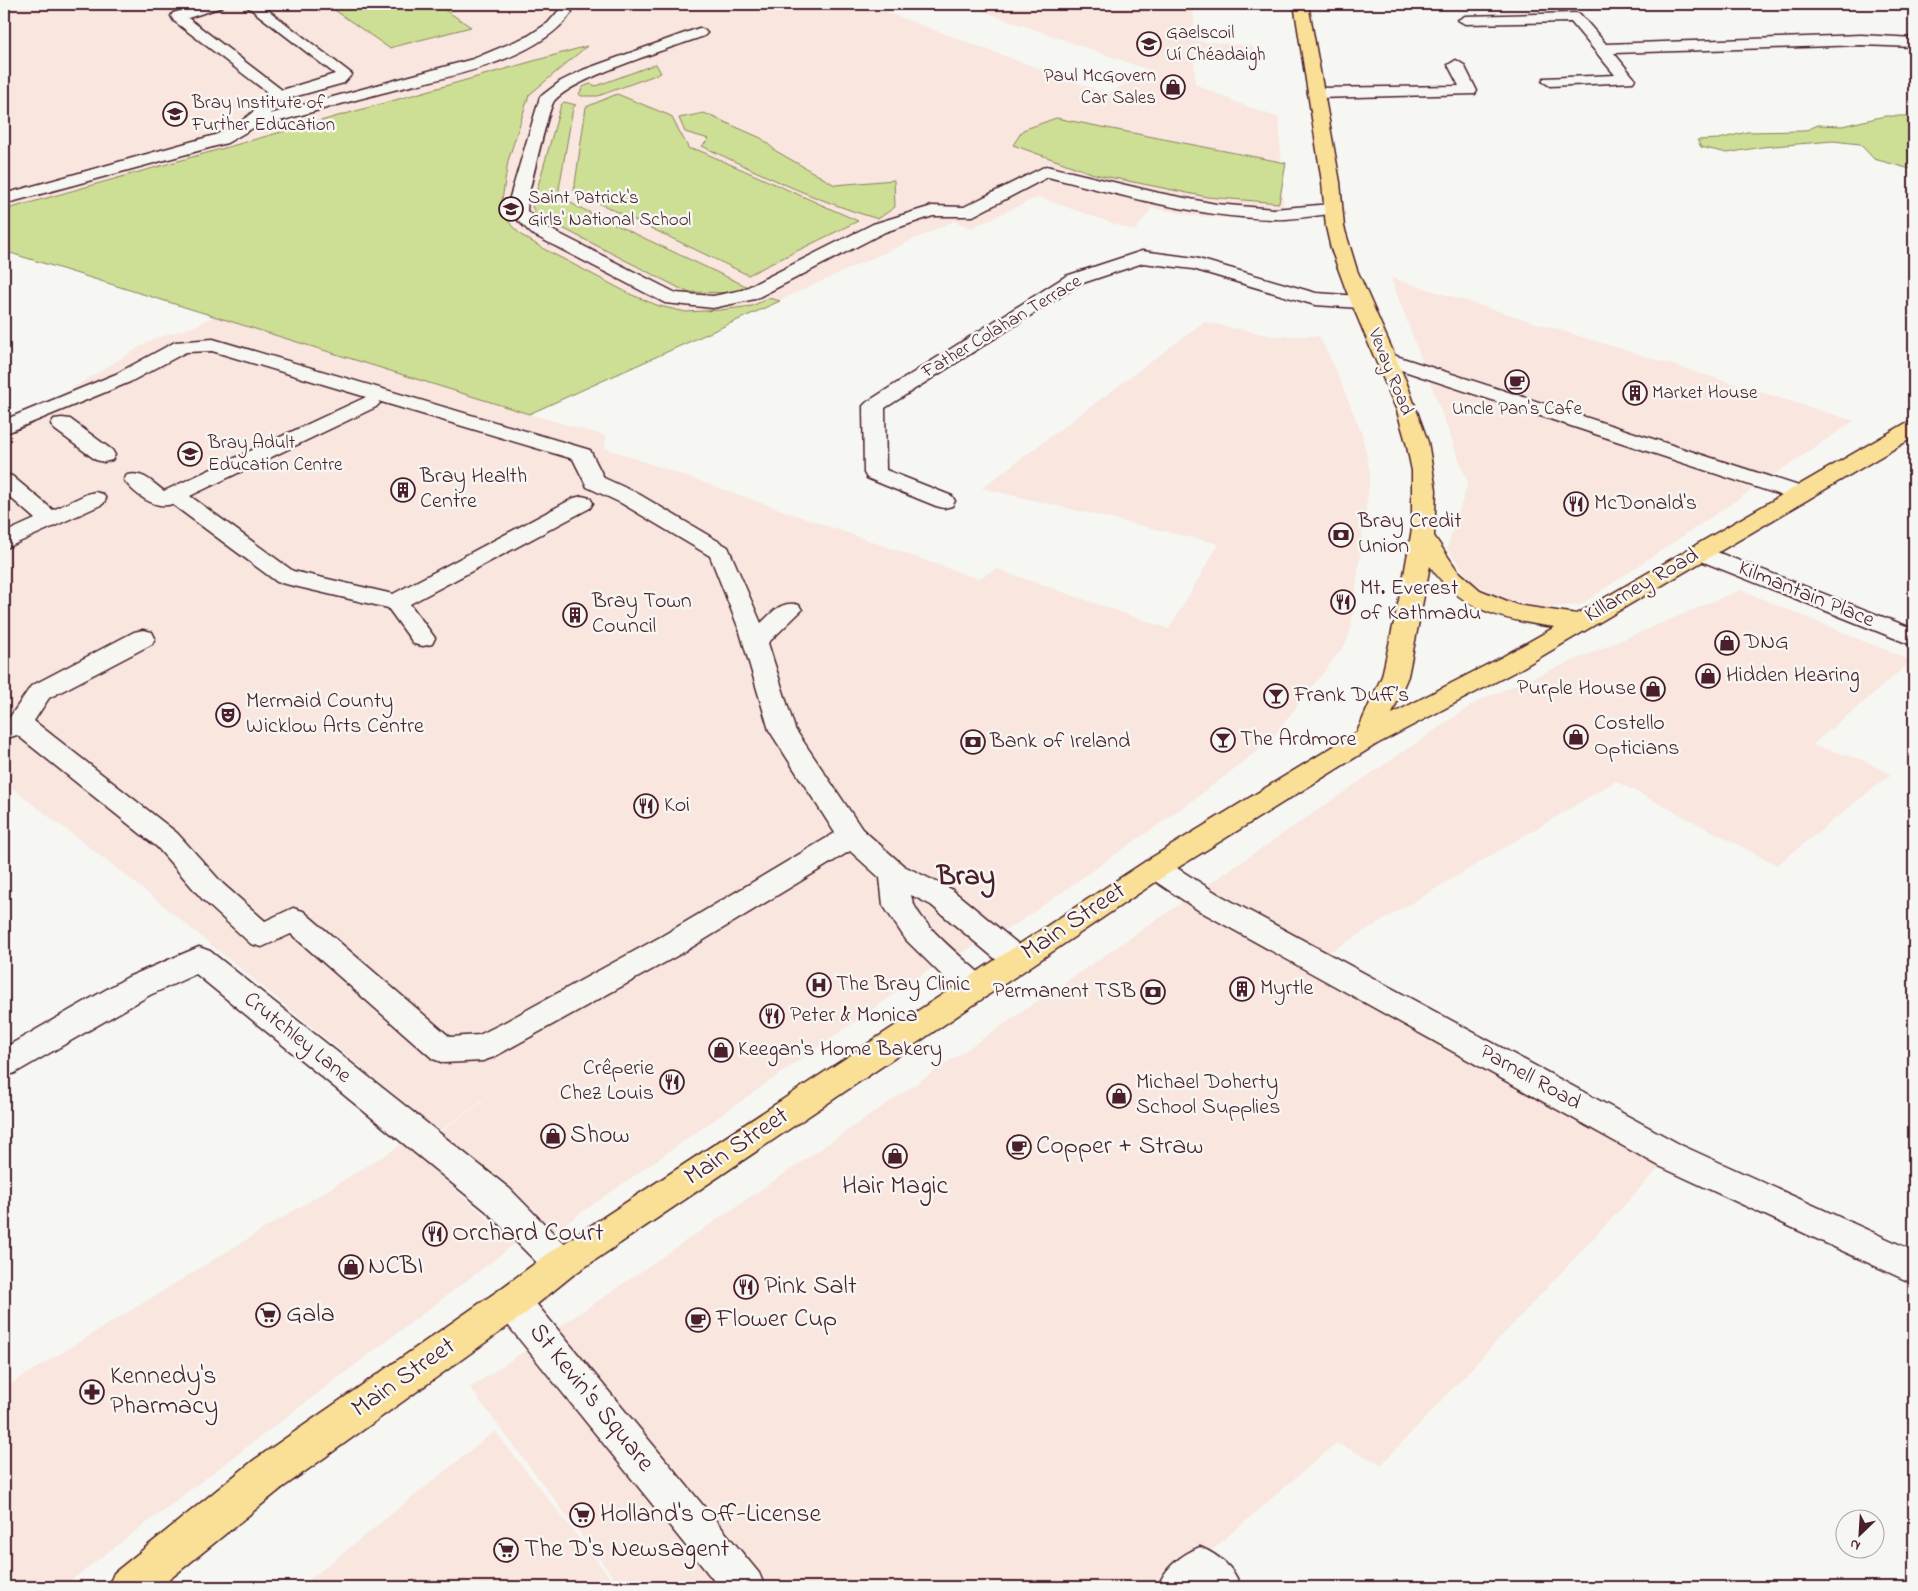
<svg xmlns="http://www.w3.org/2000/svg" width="1918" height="1591" viewBox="0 0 1918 1591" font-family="'Indie Flower',sans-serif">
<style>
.built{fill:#f8e6df}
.green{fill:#cddf94;stroke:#8c7f60}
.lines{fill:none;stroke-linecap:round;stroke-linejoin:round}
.minor-casing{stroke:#4a1f2b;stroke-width:3}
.major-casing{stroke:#4a1f2b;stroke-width:3}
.minor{fill:#f6f6f2;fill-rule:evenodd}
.major{fill:#fadf96;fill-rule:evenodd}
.labels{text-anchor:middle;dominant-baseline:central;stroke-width:5;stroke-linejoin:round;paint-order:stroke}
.far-poi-label{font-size:19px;fill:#4a1f2b;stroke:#f6f6f2;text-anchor:start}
.far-street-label{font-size:19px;fill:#4a1f2b;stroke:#f6f6f2}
.poi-label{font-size:22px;fill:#4a1f2b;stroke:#f6f6f2;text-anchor:start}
.street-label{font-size:22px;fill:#4a1f2b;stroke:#f6f6f2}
.near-street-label{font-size:26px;fill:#4a1f2b;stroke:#f6f6f2}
.near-poi-label{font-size:26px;fill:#4a1f2b;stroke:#f6f6f2;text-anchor:start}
.district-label{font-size:28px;font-weight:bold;fill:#4a1f2b;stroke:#f6f6f2}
</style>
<rect width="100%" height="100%" fill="#f6f6f2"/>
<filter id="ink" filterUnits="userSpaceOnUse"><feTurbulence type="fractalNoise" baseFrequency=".02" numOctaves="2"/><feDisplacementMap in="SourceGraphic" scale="10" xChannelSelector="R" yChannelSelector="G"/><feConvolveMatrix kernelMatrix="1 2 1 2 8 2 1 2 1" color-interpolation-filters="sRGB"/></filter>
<g filter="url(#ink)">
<!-- built -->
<g class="built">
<polygon points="4,4 864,4 1107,94 1149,70 963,4 1193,4 1195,41 1253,46 1253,55 1194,54 1195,84 1235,102 1279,118 1284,221 1196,216 1152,208 1135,231 1038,197 971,228 954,221 529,414 606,436 605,448 978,579 996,569 1169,629 1219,544 982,488 1204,322 1272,336 1319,336 1334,366 1362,434 1370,474 1351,628 1346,643 1270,741 1200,795 1015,925 930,969 555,1231 439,1133 517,1077 439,1131 132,880 4,782 4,421 56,398 153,339 193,327 215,316 4,251"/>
<polygon points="1391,278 1854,421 1580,605 1543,608 1497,596 1471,581 1447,548 1468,483"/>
<polygon points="1740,590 1912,661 1812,745 1862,760 1891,774 1777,865 1616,781 1326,954 1671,1155 1382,1464 1336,1443 1191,1568 1211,1587 621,1587 470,1388 1478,701"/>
<polygon points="403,1144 516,1243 62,1587 4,1587 4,1388"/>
<polygon points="495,1431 617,1587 300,1587 337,1558"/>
</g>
<!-- green -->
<g class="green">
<polygon points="326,4 436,4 471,27 389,48"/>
<polygon points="587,46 529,95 508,161 501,207 511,225 521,235 544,249 632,295 659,306 686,312 720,310 752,306 769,298 780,301 529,414 4,251 4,210"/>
<polygon points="656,64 661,73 598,96 581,96 579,94 583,87 590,84 596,86"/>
<polygon points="617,94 671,116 689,149 698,150 858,221 748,275 574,191 586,107"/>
<polygon points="564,102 576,105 573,108 559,189 560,195 576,206 748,287 737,293 687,292 537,215 532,207 561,105"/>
<path d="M704 113 761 138 776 151 835 185 894 180 895 207 878 219C816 201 759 173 702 146L709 139 685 132 679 118Z"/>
<polygon points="1885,116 1914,116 1914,170 1874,159 1860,144 1833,141 1762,147 1727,153 1701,147 1697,140 1719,139 1747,132 1804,131 1818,125 1842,126"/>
<polygon points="1056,118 1286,163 1279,203 1207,197 1094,174 1013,145 1023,130"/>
</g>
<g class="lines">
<!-- minor casing -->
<g class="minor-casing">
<g id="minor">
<path d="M203 4H224L222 7 188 18 282 90 335 74 244 4H260L352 74 344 83 279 101 270 114 473 59 528 36 548 23 560 9 565 8 572 12C537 63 440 78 382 93 339 104 296 117 253 128L227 143 4 204V194L215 135C235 126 258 114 267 92L174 21 171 16 173 13Z"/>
<polygon points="1575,13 1580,14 1606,44 1861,35 1914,38 1914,47 1861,45 1614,53 1635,79 1633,82 1550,86 1542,81 1544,78 1615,75 1571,22 1465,24 1458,20 1465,16"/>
<path d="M699 28 704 30 707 33 704 36C671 48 575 77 554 101 548 109 532 182 528 197L527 211 544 226 676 293 713 296 742 290 873 224 932 206 964 207 1046 166 1159 193 1216 204 1274 209 1330 204 1336 205 1339 209 1336 213 1330 214C1311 216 1292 220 1273 219 1196 217 1122 195 1048 177L973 216H933L885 232 755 299 713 308 665 303 532 234 509 212 510 197 540 97 561 81 583 70Z"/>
<polygon points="1456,60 1464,65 1477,91 1475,94 1316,98 1308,93 1316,88 1459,86 1448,65"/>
<polygon points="1142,251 1195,258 1316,293 1360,296 1367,298 1370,302 1367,306 1360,308 1315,305 1193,269 1143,263 1080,284 885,408 886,470 952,496 955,501 952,506 944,508 936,506 867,478 864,473 863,406 867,402 1066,276"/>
<path d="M213 339 590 450 604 478 637 493 728 547 761 623C773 612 781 600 799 605L802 610 768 643 795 729 862 829 904 866 951 889 1028 952 1032 960 1028 968 1017 972 1006 968 931 905 911 895C915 922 966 960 986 979L990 988 986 997 975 1000 964 997 906 940 883 905 880 878 850 851 684 952 494 1057 483 1061 444 1063 433 1059 291 934 262 947 251 944 203 900 157 847 17 735 4 739V719L10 717 31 686 134 632 143 630 152 632 155 638 152 644 49 698 34 721 177 833 223 884 265 921 293 908 303 911 450 1037 479 1035 503 1023 662 936 835 833 769 730 740 632 710 556 621 503 587 487 573 459 378 401 380 403 376 407 190 496 293 571 393 594 574 498 582 496 590 498 593 503 590 508 410 604 435 638 432 644 423 646 414 644 388 608 277 582 172 504C155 510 134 494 124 480L127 475C143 471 152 482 164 491L366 397 212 351 186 352 130 382 4 434V420L116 374 175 342Z"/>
<polygon points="1387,353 1808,489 1811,494 1808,499 1800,501 1792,499 1380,363 1377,359 1380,355"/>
<polygon points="62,418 70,419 112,450 115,455 112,460 104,462 96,460 54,429 51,424 54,419"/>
<polygon points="4,474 12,476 53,510 87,494 95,492 103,494 106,499 103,504 4,549 4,533 35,519 4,492"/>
<polygon points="1699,545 1914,629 1914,646 1691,557 1687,552 1691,547"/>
<polygon points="1156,857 1166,861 1218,894 1683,1146 1914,1251 1914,1284 1659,1166 1198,910 1146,875 1142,868 1146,861"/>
<polygon points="199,947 210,951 510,1189 573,1253 579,1264 573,1275 561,1280 549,1275 486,1211 196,974 150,995 15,1073 4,1077 4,1048 128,977"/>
<polygon points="512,1286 525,1290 759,1573 765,1587 719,1587 499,1314 494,1302 499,1290"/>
<path d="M1200 1547C1219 1555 1234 1568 1241 1587H1158C1165 1567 1181 1555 1200 1547Z"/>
</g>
</g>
<!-- major casing -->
<g class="major-casing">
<path id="major" d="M1294 4H1308L1340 182 1344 227 1357 270 1406 381 1428 442 1436 490 1434 536 1457 570 1480 590 1517 605 1577 614 1906 423 1914 422V437L1520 669 1377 744 1166 875 573 1275 525 1314 282 1488 160 1587H108L114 1573 254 1460 499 1290 549 1253 1146 861 1357 732 1382 676 1402 586 1412 529V471L1406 442 1397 411 1346 290 1331 249 1326 227 1322 182ZM1430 566C1460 610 1503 620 1555 627L1502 657 1392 714 1408 676Z"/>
</g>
<!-- minor -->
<use href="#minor" class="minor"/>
<!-- major -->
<use href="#major" class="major"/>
</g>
</g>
<!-- icons -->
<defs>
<g id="school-ring" transform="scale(1.25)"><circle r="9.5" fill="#f6f6f2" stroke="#4a1f2b" stroke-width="1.5"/><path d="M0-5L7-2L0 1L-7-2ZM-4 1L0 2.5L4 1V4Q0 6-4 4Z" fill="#4a1f2b"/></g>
<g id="shop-ring" transform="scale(1.25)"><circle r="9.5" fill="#f6f6f2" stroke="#4a1f2b" stroke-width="1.5"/><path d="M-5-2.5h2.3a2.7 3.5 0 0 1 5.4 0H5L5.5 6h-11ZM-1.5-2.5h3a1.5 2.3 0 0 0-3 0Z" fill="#4a1f2b"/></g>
<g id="university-ring" transform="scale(1.25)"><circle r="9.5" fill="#f6f6f2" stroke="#4a1f2b" stroke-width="1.5"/><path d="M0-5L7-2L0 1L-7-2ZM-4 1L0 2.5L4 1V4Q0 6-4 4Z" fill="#4a1f2b"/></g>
<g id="cafe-ring" transform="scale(1.25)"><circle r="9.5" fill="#f6f6f2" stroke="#4a1f2b" stroke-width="1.5"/><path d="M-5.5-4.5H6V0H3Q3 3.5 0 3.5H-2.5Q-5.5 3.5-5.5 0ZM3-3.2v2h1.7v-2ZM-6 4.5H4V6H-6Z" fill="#4a1f2b"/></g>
<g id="building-ring" transform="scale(1.25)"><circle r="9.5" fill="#f6f6f2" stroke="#4a1f2b" stroke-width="1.5"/><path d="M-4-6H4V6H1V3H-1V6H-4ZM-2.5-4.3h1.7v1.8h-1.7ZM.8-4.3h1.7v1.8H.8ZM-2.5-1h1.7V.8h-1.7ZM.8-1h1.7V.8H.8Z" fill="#4a1f2b"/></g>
<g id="restaurant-ring" transform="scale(1.25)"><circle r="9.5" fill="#f6f6f2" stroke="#4a1f2b" stroke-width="1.5"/><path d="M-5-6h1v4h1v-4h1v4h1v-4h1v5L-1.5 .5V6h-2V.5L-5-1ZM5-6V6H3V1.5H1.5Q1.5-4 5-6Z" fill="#4a1f2b"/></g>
<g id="bank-ring" transform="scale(1.25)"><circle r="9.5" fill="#f6f6f2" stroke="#4a1f2b" stroke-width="1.5"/><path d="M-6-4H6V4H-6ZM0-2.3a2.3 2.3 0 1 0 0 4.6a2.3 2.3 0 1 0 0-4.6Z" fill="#4a1f2b"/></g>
<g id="bar-ring" transform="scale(1.25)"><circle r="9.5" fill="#f6f6f2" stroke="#4a1f2b" stroke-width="1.5"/><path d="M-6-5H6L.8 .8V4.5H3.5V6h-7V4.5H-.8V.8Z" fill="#4a1f2b"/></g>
<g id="theatre-ring" transform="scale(1.25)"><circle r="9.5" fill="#f6f6f2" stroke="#4a1f2b" stroke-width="1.5"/><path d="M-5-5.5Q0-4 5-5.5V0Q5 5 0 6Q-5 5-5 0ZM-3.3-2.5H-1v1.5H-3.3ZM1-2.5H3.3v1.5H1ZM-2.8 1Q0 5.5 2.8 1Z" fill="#4a1f2b"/></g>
<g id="hospital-ring" transform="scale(1.25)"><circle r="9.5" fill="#f6f6f2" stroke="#4a1f2b" stroke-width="1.5"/><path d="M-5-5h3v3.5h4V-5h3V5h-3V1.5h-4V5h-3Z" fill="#4a1f2b"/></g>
<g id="supermarket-ring" transform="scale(1.25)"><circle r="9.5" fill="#f6f6f2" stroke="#4a1f2b" stroke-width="1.5"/><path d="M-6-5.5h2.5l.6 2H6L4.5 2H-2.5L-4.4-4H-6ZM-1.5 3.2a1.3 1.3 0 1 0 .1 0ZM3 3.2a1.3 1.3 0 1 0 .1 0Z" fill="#4a1f2b"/></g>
<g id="pharmacy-ring" transform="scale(1.25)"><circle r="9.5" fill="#f6f6f2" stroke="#4a1f2b" stroke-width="1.5"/><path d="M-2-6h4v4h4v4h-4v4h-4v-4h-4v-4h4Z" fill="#4a1f2b"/></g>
</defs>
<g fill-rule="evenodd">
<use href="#school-ring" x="1149" y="44"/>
<use href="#shop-ring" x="1173" y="87"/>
<use href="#university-ring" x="175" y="114"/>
<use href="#school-ring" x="511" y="209"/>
<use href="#cafe-ring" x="1517" y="382"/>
<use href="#building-ring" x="1635" y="393"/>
<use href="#university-ring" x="190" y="454"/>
<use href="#building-ring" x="403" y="490"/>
<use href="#restaurant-ring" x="1576" y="504"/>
<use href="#bank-ring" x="1341" y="535"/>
<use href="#restaurant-ring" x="1343" y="602"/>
<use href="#building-ring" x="575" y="615"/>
<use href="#shop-ring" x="1727" y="643"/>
<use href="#shop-ring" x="1708" y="676"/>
<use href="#shop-ring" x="1653" y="689"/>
<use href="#bar-ring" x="1276" y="696"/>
<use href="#theatre-ring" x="228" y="715"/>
<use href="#shop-ring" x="1576" y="737"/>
<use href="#bar-ring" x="1223" y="740"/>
<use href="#bank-ring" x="973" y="742"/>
<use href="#restaurant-ring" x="646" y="806"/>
<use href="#hospital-ring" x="819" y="985"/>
<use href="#building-ring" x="1242" y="989"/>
<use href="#bank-ring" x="1153" y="992"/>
<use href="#restaurant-ring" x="772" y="1016"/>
<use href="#shop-ring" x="721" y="1050"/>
<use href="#restaurant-ring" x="672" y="1082"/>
<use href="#shop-ring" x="1119" y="1096"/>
<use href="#shop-ring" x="553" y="1136"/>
<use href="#cafe-ring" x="1019" y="1147"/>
<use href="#shop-ring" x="895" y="1156"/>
<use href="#restaurant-ring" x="435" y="1234"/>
<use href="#shop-ring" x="351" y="1267"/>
<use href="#restaurant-ring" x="746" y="1287"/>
<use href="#supermarket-ring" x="268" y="1315"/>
<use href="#cafe-ring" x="698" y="1320"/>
<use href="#pharmacy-ring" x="92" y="1392"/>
<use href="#supermarket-ring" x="582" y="1515"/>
<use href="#supermarket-ring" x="506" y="1550"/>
</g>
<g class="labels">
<!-- far-poi labels -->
<g class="far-poi-label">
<text x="1166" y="33">Gaelscoil<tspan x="1166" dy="22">Uí Chéadaigh</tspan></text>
<text x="1156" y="76" text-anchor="end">Paul McGovern<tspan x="1156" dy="22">Car Sales</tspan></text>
<text x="192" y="103">Bray Institute of<tspan x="192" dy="22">Further Education</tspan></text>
<text x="528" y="198">Saint Patrick's<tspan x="528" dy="22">Girls' National School</tspan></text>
<text x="1652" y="393">Market House</text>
<text x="1517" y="409" text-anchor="middle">Uncle Pan's Cafe</text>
<text x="208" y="443">Bray Adult<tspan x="208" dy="22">Education Centre</tspan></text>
</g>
<!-- far-street labels -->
<g class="far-street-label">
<text transform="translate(1002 327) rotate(-31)">Father Colahan Terrace</text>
<text transform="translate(1390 372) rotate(68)">Vevay Road</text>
</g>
<!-- poi labels -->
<g class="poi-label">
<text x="420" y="477">Bray Health<tspan x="420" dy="25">Centre</tspan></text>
<text x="1594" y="504">McDonald's</text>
<text x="1358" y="522">Bray Credit<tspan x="1358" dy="25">Union</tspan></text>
<text x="1360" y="589">Mt. Everest<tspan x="1360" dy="25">of Kathmadu</tspan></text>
<text x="592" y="602">Bray Town<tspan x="592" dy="25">Council</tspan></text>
<text x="1744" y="643">DNG</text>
<text x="1726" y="676">Hidden Hearing</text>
<text x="1636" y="689" text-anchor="end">Purple House</text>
<text x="1294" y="696">Frank Duff’s</text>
<text x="246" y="702">Mermaid County<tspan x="246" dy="25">Wicklow Arts Centre</tspan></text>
<text x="1594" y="724">Costello<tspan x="1594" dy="25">Opticians</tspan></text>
<text x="1240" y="740">The Ardmore</text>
<text x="990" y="742">Bank of Ireland</text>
<text x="664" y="806">Koi</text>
<text x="836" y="985">The Bray Clinic</text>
<text x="1260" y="989">Myrtle</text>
<text x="1136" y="992" text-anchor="end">Permanent TSB</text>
<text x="790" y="1016">Peter &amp; Monica</text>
<text x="738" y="1050">Keegan's Home Bakery</text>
<text x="654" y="1069" text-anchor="end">Crêperie<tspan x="654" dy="25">Chez Louis</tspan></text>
<text x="1136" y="1083">Michael Doherty<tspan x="1136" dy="25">School Supplies</tspan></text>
</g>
<!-- street labels -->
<g class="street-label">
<text transform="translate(1642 586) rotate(-30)">Killarney Road</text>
<text transform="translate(1806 595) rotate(22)">Kilmantain Place</text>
<text transform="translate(297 1038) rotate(39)">Crutchley Lane</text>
<text transform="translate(1530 1078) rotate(29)">Parnell Road</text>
</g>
<!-- near-street labels -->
<g class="near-street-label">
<text transform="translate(1074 922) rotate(-34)">Main Street</text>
<text transform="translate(737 1147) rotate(-34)">Main Street</text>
<text transform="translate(404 1378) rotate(-35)">Main Street</text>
<text transform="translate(591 1398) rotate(51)">St Kevin's Square</text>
</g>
<!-- near-poi labels -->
<g class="near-poi-label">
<text x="570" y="1136">Show</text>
<text x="1036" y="1147">Copper + Straw</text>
<text x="895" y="1187" text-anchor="middle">Hair Magic</text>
<text x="452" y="1234">Orchard Court</text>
<text x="368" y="1267">NCBI</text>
<text x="764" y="1287">Pink Salt</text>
<text x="286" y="1315">Gala</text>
<text x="716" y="1320">Flower Cup</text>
<text x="110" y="1377">Kennedy's<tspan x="110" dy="30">Pharmacy</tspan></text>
<text x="600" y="1515">Holland's Off-License</text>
<text x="524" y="1550">The D's Newsagent</text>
</g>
<!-- district labels -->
<g class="district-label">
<text x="966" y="877">Bray</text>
</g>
</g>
<!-- margin -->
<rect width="1918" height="1591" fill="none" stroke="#f6f6f2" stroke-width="20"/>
<rect x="10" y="10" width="1898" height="1571" fill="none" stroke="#4a1f2b" stroke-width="2" filter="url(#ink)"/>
<!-- north arrow -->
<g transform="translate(1860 1534) rotate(205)"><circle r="24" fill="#f6f6f2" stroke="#b1a0a2"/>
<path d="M0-4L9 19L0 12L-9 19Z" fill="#4a1f2b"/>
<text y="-8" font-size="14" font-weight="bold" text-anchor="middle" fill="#4a1f2b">N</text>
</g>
</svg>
